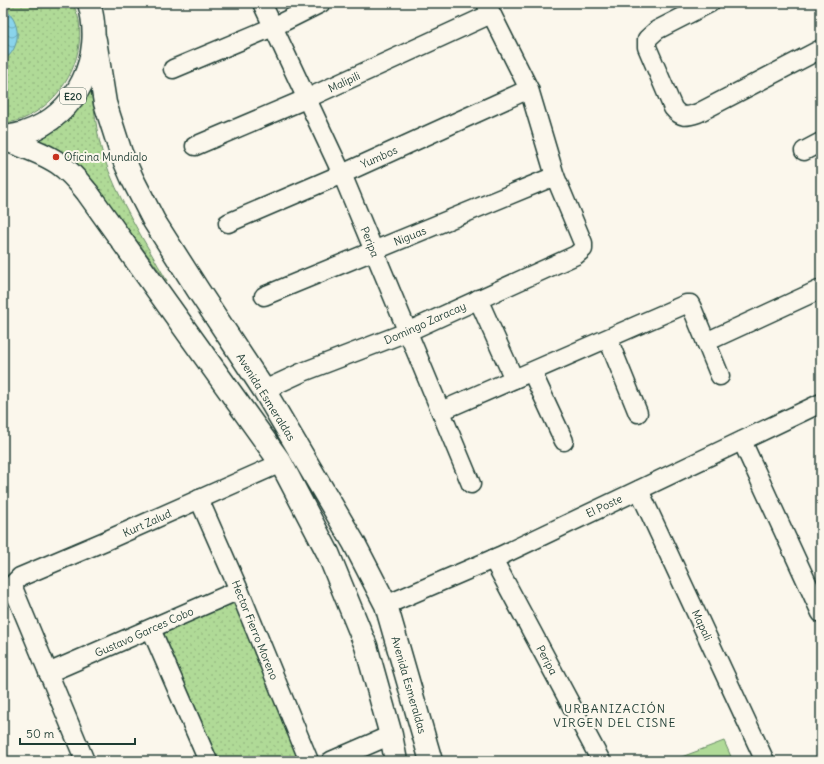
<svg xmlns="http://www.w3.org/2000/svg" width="824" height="764" viewBox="0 0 824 764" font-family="Delius,sans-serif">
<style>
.grass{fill:url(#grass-dots);stroke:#688c66}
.garden{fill:#b0da97;stroke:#688c66}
.water{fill:url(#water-waves);stroke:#5f98a2}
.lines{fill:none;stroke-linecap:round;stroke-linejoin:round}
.minor-casing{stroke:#1f3d34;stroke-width:21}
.primary-casing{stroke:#1f3d34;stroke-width:25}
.trunk-casing{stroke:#1f3d34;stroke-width:25}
.minor{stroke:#fbf7ec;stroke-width:18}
.primary{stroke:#fbf7ec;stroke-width:22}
.trunk{stroke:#fbf7ec;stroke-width:22}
.poi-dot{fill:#c8321e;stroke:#fbf7ec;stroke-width:1.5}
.labels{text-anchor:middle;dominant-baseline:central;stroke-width:4;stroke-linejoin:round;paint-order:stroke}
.shield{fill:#fbf7ec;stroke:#61756b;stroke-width:1}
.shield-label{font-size:10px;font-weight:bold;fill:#1f3d34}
.street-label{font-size:11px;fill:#1f3d34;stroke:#fbf7ec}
.poi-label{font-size:11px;fill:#1f3d34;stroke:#fbf7ec;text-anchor:start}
.neighbourhood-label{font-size:12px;letter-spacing:1px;fill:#1f3d34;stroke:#fbf7ec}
</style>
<defs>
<pattern id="grass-dots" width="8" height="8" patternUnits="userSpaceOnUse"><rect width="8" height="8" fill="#b0da97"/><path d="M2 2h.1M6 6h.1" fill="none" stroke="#97bc83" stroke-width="1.8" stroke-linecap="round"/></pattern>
<pattern id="water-waves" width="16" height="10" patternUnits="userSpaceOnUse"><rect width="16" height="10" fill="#8ad4eb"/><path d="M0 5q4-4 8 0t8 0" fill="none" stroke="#70adbf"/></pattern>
</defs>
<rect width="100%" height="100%" fill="#fbf7ec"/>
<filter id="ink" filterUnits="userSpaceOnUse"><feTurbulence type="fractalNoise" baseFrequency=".025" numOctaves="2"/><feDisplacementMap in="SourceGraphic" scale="8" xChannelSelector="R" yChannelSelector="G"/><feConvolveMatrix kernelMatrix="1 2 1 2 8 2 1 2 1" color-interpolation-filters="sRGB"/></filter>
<g filter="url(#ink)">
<!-- grass -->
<g class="grass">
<path d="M3 3H73C75 9 78 15 79 21 84 61 63 99 27 117 20 121 11 122 3 124Z"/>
<path d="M91 83C94 107 96 132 103 155 118 200 144 240 167 281L104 197 87 180 36 140 49 132Z"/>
<polygon points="239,590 309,761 209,761 154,630"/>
</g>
<!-- garden -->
<polygon class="garden" points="724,741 733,761 671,761"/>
<!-- water -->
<path class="water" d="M3 8C22 21 22 48 3 61Z"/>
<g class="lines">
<!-- minor casing -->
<g class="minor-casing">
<g id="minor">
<polyline points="262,3 342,174 471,484"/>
<path d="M710 3 657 30 647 39V47L673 108C681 118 686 117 698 113L821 49"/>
<polyline points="173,69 273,27 321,3"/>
<polyline points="195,146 308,98 491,14"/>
<polyline points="804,151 821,142"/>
<polyline points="228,223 342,174 529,89"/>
<polyline points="264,296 555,176"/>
<polyline points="478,299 514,379"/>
<polyline points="608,339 638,413"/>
<polyline points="706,342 821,289"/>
<polyline points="532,372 564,441"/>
<polyline points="264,390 303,372 407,332 576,255 583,249 583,243 555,176 529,89 486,3"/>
<polyline points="441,411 686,304 690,304 692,308 720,376"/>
<polyline points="742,441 821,613"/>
<polyline points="639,490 765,761"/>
<polyline points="199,499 239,590 309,761"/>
<polyline points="493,559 601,761"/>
<polyline points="386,605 500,556 821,403"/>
<polyline points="151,629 208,761"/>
<polyline points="48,673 239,590"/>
<polyline points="85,761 14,590 14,583 20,577 105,541 281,463"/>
<polyline points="331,761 391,735"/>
</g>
</g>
<!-- primary casing -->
<g class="primary-casing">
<g id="primary">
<polyline points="95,40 105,103 121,153 132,178 154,221 198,290 264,390 354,543 386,605 431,761"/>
<path d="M3 139C22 146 42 152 58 163 70 171 79 182 87 192L281 463 328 553 366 646 391 735 396 761"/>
</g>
</g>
<!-- trunk casing -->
<g class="trunk-casing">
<path id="trunk" d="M3 138C10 136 17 135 24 133 78 115 105 56 89 3"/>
</g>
<!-- minor -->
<use href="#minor" class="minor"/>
<!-- primary -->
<use href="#primary" class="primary"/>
<!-- trunk -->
<use href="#trunk" class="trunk"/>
</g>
</g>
<!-- markers -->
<circle class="poi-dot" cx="56" cy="157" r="4"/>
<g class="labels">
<!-- shield labels -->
<rect class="shield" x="60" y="88" width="26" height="16" rx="3"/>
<g class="shield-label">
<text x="73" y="96">E20</text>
</g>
<!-- street labels -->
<g class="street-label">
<text transform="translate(344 82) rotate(-25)">Malipili</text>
<text transform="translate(379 157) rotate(-24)">Yumbos</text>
<text transform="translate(410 236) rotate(-22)">Niguas</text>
<text transform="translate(370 242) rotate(68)">Peripa</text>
<text transform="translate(425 323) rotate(-24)">Domingo Zaracay</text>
<text transform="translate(266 397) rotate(58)">Avenida Esmeraldas</text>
<text transform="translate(604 506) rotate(-25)">El Poste</text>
<text transform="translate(147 523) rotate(-24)">Kurt Zalud</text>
<text transform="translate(702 625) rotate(65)">Mapali</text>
<text transform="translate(255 630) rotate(68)">Hector Fierro Moreno</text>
<text transform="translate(144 632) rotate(-24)">Gustavo Garces Cobo</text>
<text transform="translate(547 660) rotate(62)">Peripa</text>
<text transform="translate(409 685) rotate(74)">Avenida Esmeraldas</text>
</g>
<!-- poi labels -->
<g class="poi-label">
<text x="64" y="157">Oficina Mundialo</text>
</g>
<!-- neighbourhood labels -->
<g class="neighbourhood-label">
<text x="615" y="708">URBANIZACIÓN<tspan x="615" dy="14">VIRGEN DEL CISNE</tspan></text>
</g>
</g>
<!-- margin -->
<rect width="824" height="764" fill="none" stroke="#fbf7ec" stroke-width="16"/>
<rect x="8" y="8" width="808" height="748" fill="none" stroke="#1f3d34" stroke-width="1.5" filter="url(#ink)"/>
<!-- scale -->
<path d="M20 738v6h115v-6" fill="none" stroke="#1f3d34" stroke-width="2"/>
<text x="26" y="738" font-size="12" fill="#1f3d34" stroke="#fbf7ec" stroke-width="3" paint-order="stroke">50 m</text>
</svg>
